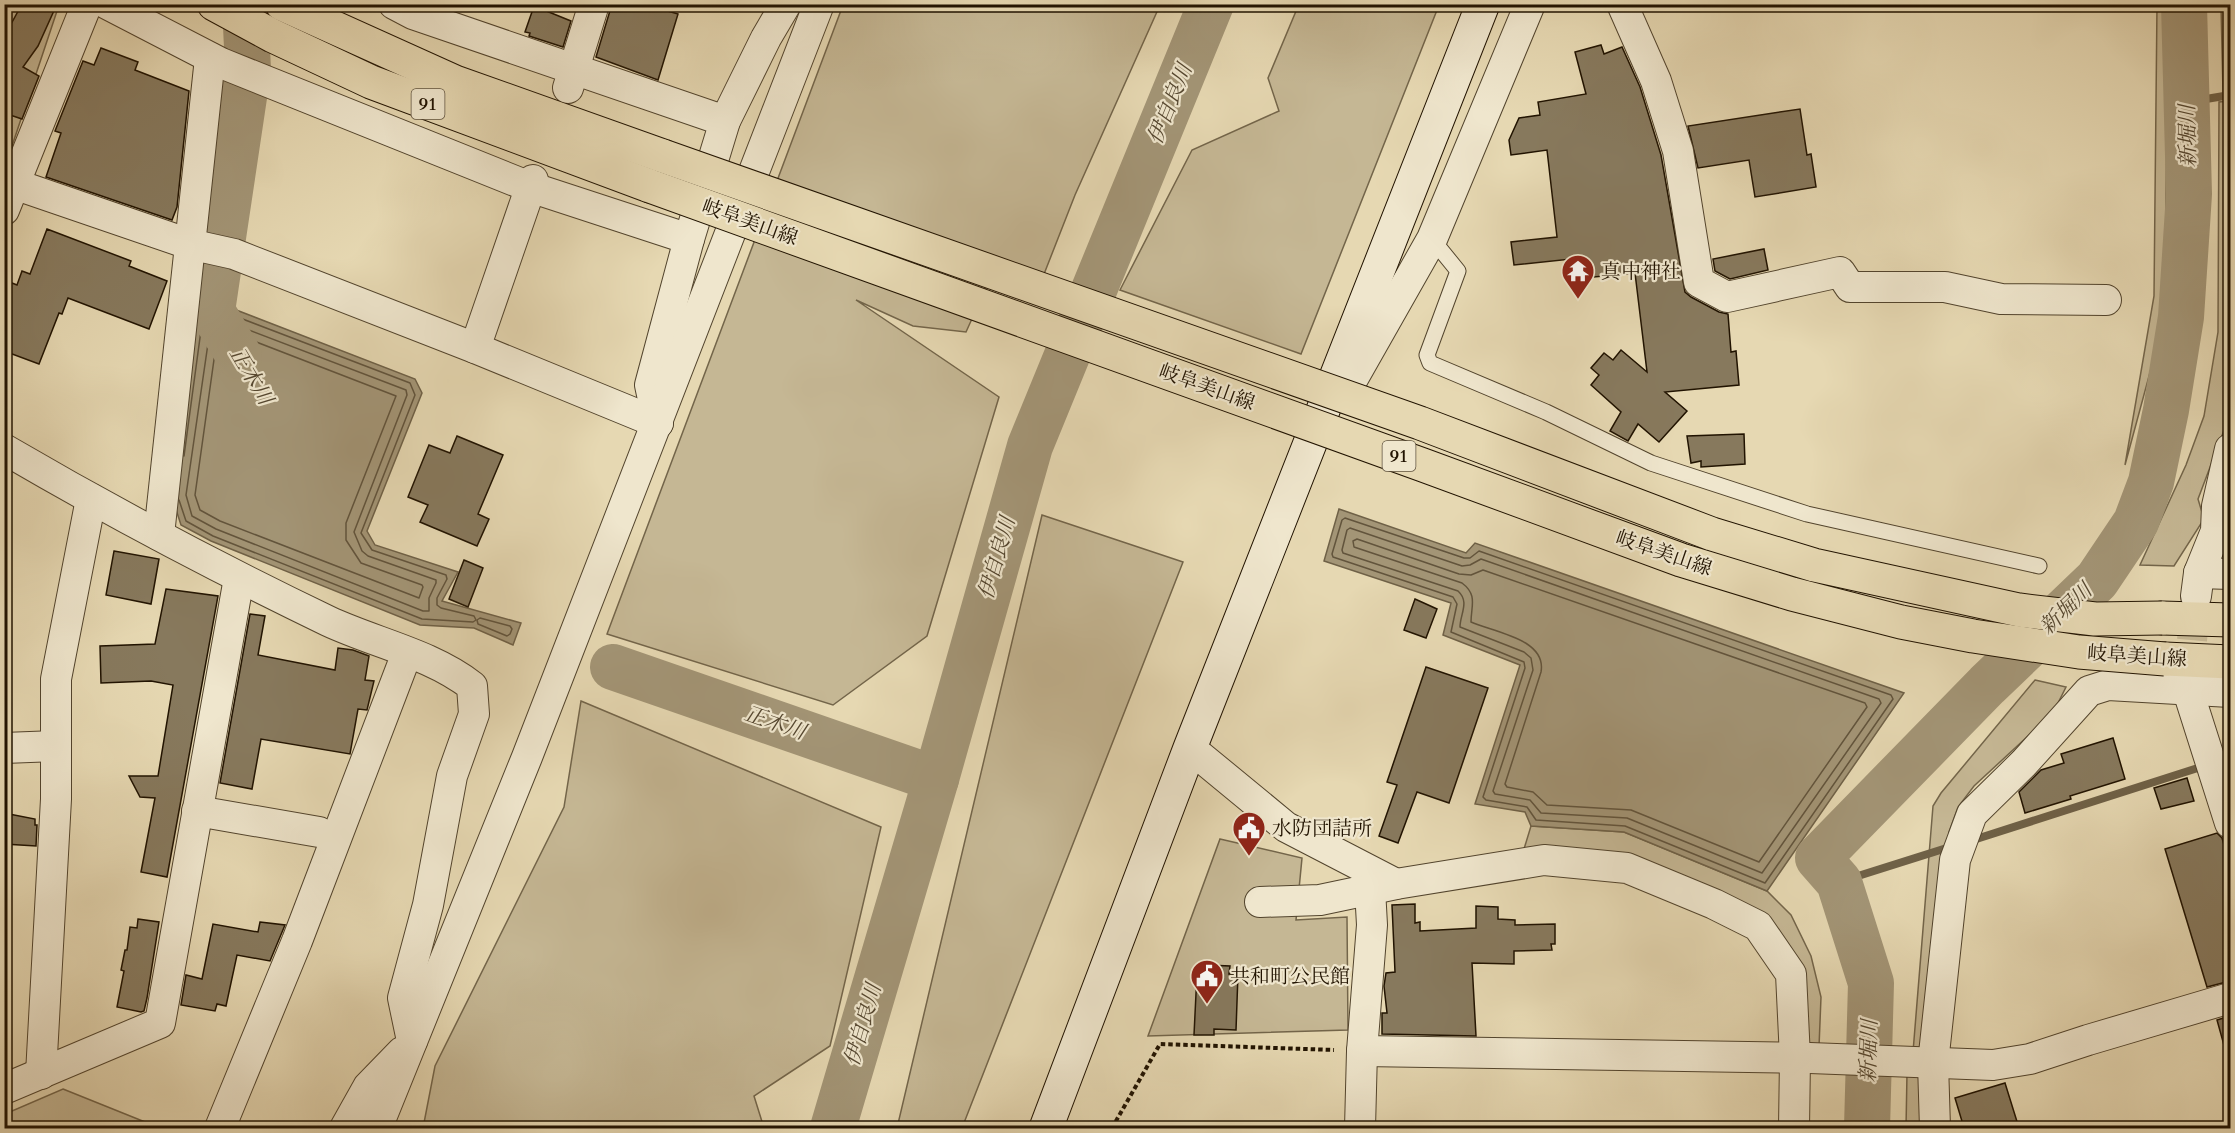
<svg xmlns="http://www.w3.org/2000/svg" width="2235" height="1133" viewBox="0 0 2235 1133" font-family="Cardo,'Noto Serif JP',serif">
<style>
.green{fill:#c5b794;stroke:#73654a;stroke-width:1.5}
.water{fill:#a39576;stroke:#6f6147;stroke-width:1.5}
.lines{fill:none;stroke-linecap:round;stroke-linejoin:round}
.shore{stroke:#62543c;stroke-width:1.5}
.stream{stroke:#6f6147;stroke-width:8}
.river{stroke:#a39576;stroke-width:46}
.building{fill:#87795d;stroke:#211301;stroke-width:1.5}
.street-tunnel{stroke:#c8ba97;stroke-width:30;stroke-dasharray:30 15;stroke-linecap:butt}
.lane-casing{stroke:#52442d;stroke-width:17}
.street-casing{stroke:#52442d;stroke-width:32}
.secondary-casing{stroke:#211301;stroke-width:35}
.primary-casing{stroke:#211301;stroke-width:35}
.path{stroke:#211301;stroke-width:4;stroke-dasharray:4.5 3;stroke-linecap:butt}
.lane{stroke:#efe6cd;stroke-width:15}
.street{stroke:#efe6cd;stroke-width:30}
.secondary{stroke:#efe6cd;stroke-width:33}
.primary{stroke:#e6d8b2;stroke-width:33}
.primary-bridge-casing{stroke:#211301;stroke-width:35;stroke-linecap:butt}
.primary-bridge{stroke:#e6d8b2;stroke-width:33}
.labels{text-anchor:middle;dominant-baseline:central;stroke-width:4.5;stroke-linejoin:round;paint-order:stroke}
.shield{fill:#efe6cd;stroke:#5f523e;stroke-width:1.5}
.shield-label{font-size:18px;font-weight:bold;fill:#211301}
.street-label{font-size:20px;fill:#211301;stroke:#efe6cd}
.poi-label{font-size:20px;fill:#211301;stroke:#efe6cd;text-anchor:start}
.water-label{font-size:21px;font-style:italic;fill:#554730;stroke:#efe6cd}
</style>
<rect width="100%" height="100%" fill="#e6d8b2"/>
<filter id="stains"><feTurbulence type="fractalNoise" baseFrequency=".00333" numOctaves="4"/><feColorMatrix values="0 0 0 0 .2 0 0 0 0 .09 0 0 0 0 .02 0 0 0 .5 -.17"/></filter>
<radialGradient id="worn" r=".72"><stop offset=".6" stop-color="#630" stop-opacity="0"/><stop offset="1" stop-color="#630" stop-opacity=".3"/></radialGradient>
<!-- green -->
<g class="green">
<polygon points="1299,4 1439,5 1301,354 1120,290 1192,150 1279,111 1268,78"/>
<polygon points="5,5 59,5 5,167"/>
<polygon points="843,5 1160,5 1075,195 1037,292 995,268 966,332 913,326 856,300 999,397 927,636 833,705 607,634"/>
<polygon points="2157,5 2168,5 2165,317 2125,465 2154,296"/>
<polygon points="2221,5 2230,5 2230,90 2223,92"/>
<polygon points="2230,101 2230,393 2226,425 2198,499 2204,519 2174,566 2140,565 2186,465 2204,416 2218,332 2219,102"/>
<polygon points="1042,515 1183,562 962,1128 897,1128"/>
<polygon points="2035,680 2066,687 2053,713 1974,786 1958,807 1949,832 1924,1050 1913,1052 1933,806 1941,793"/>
<polygon points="581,701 881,827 830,1046 754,1096 764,1128 423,1128 435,1066 564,807"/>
<polygon points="1531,826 1624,832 1767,891 1791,915 1811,956 1821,997 1819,1047 1804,1044 1768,921 1524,849"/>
<polygon points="1220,839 1302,858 1296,920 1347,917 1348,1030 1148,1036"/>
<polygon points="1907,1073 1917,1074 1922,1087 1921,1128 1906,1128"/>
<polygon points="63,1089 160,1128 5,1128 5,1114"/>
</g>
<!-- water -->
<g class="water">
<polygon points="200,296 415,379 422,393 367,531 375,545 458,572 442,601 521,623 513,645 474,628 420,625 211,541 181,525 172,497"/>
<polygon points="1339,509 1466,553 1475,543 1904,693 1767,891 1624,832 1531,826 1525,812 1475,804 1520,665 1443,635 1451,603 1324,561"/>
</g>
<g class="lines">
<!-- shore -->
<g class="shore">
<polygon points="212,316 406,390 407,395 354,532 362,551 368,556 436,580 436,583 429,598 429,611 423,611 216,529 192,516 186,495"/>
<polygon points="220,328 396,396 346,523 346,540 361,563 422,585 423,587 419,598 220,521 200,510 195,495 218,331"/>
<polyline points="179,500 186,521 213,536 422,619 473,622 476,620 474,616 441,608 437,605 437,598 447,579 446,575 372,550 361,533 415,395 410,383 206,305 204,308 184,456"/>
<polygon points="1345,518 1464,558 1470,558 1479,551 1891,695 1893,699 1765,883 1625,826 1536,820 1527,807 1486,800 1483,797 1525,668 1524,662 1451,632 1457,604 1453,597 1333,557 1332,554 1342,520"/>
<path d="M1350 528 1462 566 1470 565 1481 559 1879 699 1881 703 1762 873 1627 818 1541 813 1530 800 1495 794 1493 791 1533 670 1531 658 1524 652 1460 627C1460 614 1470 602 1458 591L1343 553 1342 550 1347 530Z"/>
<path d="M1357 539 1459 574 1471 575 1483 570 1865 703 1867 707 1759 862 1631 810 1547 805 1533 792 1507 787 1505 784 1541 672C1547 639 1494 632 1471 622 1471 606 1478 595 1462 583L1354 547 1353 541Z"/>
<polygon points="480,618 510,626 512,629 510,634 507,636 478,624 477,620"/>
</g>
<!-- stream -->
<g class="stream">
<polyline points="2200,100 2230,95"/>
<polyline points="1970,841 2204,766"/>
<polyline points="1839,882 1953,846"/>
</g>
<!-- river -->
<g class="river">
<polyline points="239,356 212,311 248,70 245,4"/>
<polyline points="613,667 936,779"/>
<polyline points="833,1128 936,779 1030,446 1211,4"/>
<polyline points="1867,1128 1871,983 1839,882 1818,858 1987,685 2097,580 2136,522 2151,482 2166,410 2181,317 2189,194 2184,4"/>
</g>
</g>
<!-- building -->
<g class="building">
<polygon points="22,4 57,4 38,46 23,67 39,76 22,119 4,113 4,37"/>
<polygon points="612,4 644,4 678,14 658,80 596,57"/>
<polygon points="534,6 571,21 563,47 529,36 530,33 525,32"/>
<polygon points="1601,45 1604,54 1622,47 1640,87 1661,155 1685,292 1691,297 1719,312 1728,314 1731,352 1736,351 1739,385 1665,392 1687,411 1659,442 1638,424 1628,441 1610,431 1621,412 1591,385 1599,375 1591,368 1604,353 1613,360 1621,350 1647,372 1635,273 1573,279 1571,259 1514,265 1511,242 1557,237 1547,150 1511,155 1509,140 1519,118 1540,115 1538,102 1586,94 1575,52"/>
<polygon points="101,48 138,62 135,70 189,91 177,207 172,220 46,177 61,133 55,131 83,61 94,65"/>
<polygon points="1800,109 1807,155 1811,154 1816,187 1755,197 1749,160 1698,168 1688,126"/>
<polygon points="47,229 131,261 129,266 167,281 149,329 68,298 62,314 59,313 39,364 4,351 4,301 12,283 17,285 22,271 30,274"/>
<polygon points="1764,249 1768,270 1730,279 1715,271 1713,259"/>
<polygon points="1744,434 1745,464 1701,467 1701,461 1691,463 1687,436"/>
<polygon points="457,436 503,455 478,514 489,519 477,546 420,522 428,505 408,497 429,445 450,453"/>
<polygon points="114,551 159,559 151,604 106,595"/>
<polygon points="464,560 483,568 468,607 449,599"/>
<polygon points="166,589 218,596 167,877 141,872 155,798 140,797 129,776 158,776 173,685 151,681 101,683 100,646 155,644"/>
<polygon points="1415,599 1437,609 1426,638 1404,630"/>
<polygon points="250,614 265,616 258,655 335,670 338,648 353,650 369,656 365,680 374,681 367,710 358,709 350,754 261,739 252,789 220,783"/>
<polygon points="1426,667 1488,688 1449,803 1417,792 1398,843 1379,836 1397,785 1387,782"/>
<polygon points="2113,738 2125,779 2070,796 2071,799 2025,813 2019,792 2041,770 2064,763 2061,754"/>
<polygon points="2187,778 2194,801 2161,809 2154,788"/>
<polygon points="4,813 35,819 35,825 37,825 36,846 4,844"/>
<polygon points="2217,833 2222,838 2230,865 2230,981 2207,987 2165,849"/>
<polygon points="1415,904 1415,923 1420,922 1420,931 1476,928 1476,906 1498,907 1498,919 1515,920 1515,925 1555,924 1555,944 1551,944 1552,950 1514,951 1514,964 1472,963 1476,1036 1382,1034 1382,1013 1387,1013 1384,986 1386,973 1395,972 1392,905"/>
<polygon points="138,919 159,922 147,998 144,1011 141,1012 117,1007 124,971 121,970 125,950 127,950 130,927 137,928"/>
<polygon points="260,922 285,925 270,961 237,955 226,1006 217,1004 215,1011 181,1005 186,975 202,979 213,924 258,932"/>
<polygon points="1206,965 1230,966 1229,974 1238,974 1236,1030 1214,1029 1214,1035 1194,1035 1197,973 1206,973"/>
<polygon points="2230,1016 2230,1048 2225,1049 2217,1020"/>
<polygon points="2005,1083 2019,1128 1964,1128 1955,1098"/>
</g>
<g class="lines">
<!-- street-tunnel -->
<polyline class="street-tunnel" points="2188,685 2196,596"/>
<!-- lane casing -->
<g class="lane-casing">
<polyline id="lane" points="1432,239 1458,271 1427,355 1430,363 1546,412 1651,463 1807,514 2039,566"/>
</g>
<!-- street casing -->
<g class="street-casing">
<g id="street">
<polyline points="107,4 221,63 530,187 689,239"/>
<polyline points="394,4 413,14 725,121"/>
<polyline points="1622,4 1656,81 1678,151 1699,282 1727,297 1840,272 1850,287 1945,287 2001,299 2106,300"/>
<polyline points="568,88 594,4"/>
<polyline points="14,184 189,244 234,254 475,348 658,423"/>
<polyline points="4,210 87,4"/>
<polyline points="475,348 533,180"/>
<polyline points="1352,380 1432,239 1530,4"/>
<polyline points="658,423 650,385 689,239 725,121 766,38 786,4"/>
<path d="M4 449C110 511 218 568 328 621 375 643 431 654 472 686L474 714 452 776 428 905 403 998 412 1041"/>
<polyline points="159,535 210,58"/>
<polyline points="2199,573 2230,574"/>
<polyline points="2196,596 2199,573 2216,531 2217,506 2230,449"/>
<polyline points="2188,685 2188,691 2230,823"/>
<polyline points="4,748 56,746"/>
<polyline points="1190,748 1286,827 1396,884"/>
<polyline points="197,811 319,832"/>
<polyline points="1260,902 1320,900 1396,884 1544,860 1627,868 1714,904 1758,926 1791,974 1795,1058 1794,1128"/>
<polyline points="1362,1051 1810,1058 1993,1065 2030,1059 2088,1040 2230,998"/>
<polyline points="41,1074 56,799 56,679 91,499"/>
<polyline points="4,1089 160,1023 239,578"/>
<polyline points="220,1128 297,941 407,653"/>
<polyline points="345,1128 368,1087 402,1052"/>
<polyline points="377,1128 527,757 819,4"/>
<polyline points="1360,1128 1362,1051 1372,925 1370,889"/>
<polyline points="1935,1128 1933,1063 1955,860 1972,814 2024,763 2089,691 2108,685 2230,692"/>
</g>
</g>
<!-- secondary casing -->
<g class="secondary-casing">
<polyline id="secondary" points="1046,1128 1190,748 1483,4"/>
</g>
<!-- primary casing -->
<g class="primary-casing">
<g id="primary">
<polyline points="214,4 273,36 371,82 650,186"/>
<polyline points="282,4 455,82 663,156"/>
<polyline points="2162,618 2230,620"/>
<polyline points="2165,659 2230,662"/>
</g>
</g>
<!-- path -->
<polyline class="path" points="1112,1128 1160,1044 1334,1050"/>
<!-- lane -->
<use href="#lane" class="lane"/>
<!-- street -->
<use href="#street" class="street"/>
<!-- secondary -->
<use href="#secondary" class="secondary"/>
<!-- primary -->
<use href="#primary" class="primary"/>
<!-- primary-bridge casing -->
<g class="primary-bridge-casing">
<g id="primary-bridge">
<polyline points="663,156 1420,423 1712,534 1814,565 2019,610 2095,619 2162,618"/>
<polyline points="650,186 1423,465 1681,560 1792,594 1901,622 1973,636 2079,652 2165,659"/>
</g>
</g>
<!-- primary-bridge -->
<use href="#primary-bridge" class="primary-bridge"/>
</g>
<!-- icons -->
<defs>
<g id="temple-pin" transform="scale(1.725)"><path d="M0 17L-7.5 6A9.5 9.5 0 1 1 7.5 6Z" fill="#8f2418" stroke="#efe6cd"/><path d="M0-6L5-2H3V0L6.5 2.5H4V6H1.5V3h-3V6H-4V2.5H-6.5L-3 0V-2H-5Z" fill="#fff"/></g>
<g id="civic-pin" transform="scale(1.725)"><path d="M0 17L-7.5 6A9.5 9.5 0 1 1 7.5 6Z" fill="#8f2418" stroke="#efe6cd"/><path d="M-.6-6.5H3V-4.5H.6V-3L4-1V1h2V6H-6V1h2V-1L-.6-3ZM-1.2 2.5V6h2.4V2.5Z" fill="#fff"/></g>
</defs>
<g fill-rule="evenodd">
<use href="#temple-pin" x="1578" y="271"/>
<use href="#civic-pin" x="1249" y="828"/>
<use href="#civic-pin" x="1207" y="976"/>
</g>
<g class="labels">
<!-- shield labels -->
<g class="shield">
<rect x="411.5" y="89" width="33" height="30" rx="4.5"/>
<rect x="1382.5" y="441" width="33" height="30" rx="4.5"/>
</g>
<g class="shield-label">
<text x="428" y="104">91</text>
<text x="1399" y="456">91</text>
</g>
<!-- street labels -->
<g class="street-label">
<text transform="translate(750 222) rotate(20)">岐阜美山線</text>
<text transform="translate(1207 387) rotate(20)">岐阜美山線</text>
<text transform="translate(1664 553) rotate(19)">岐阜美山線</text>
<text transform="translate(2137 656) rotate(4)">岐阜美山線</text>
</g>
<!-- poi labels -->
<g class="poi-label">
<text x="1601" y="271">真中神社</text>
<text x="1272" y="828">水防団詰所</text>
<text x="1230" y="976">共和町公民館</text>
</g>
<!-- water labels -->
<g class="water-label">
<text transform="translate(1170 104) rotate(-68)">伊自良川</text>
<text transform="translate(2188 136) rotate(-91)">新堀川</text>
<text transform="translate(251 376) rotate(59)">正木川</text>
<text transform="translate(997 558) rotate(-74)">伊自良川</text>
<text transform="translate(2066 609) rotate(-44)">新堀川</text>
<text transform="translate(775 723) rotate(19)">正木川</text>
<text transform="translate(863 1025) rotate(-74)">伊自良川</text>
<text transform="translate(1869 1051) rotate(-88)">新堀川</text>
</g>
</g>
<!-- margin -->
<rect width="2235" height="1133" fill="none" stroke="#e6d8b2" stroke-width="24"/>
<rect x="6" y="6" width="2223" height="1121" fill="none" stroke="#211301" stroke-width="3"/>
<rect x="12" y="12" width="2211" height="1109" fill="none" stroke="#211301" stroke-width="1.5"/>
<rect width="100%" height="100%" filter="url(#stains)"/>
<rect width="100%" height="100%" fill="url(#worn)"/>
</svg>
